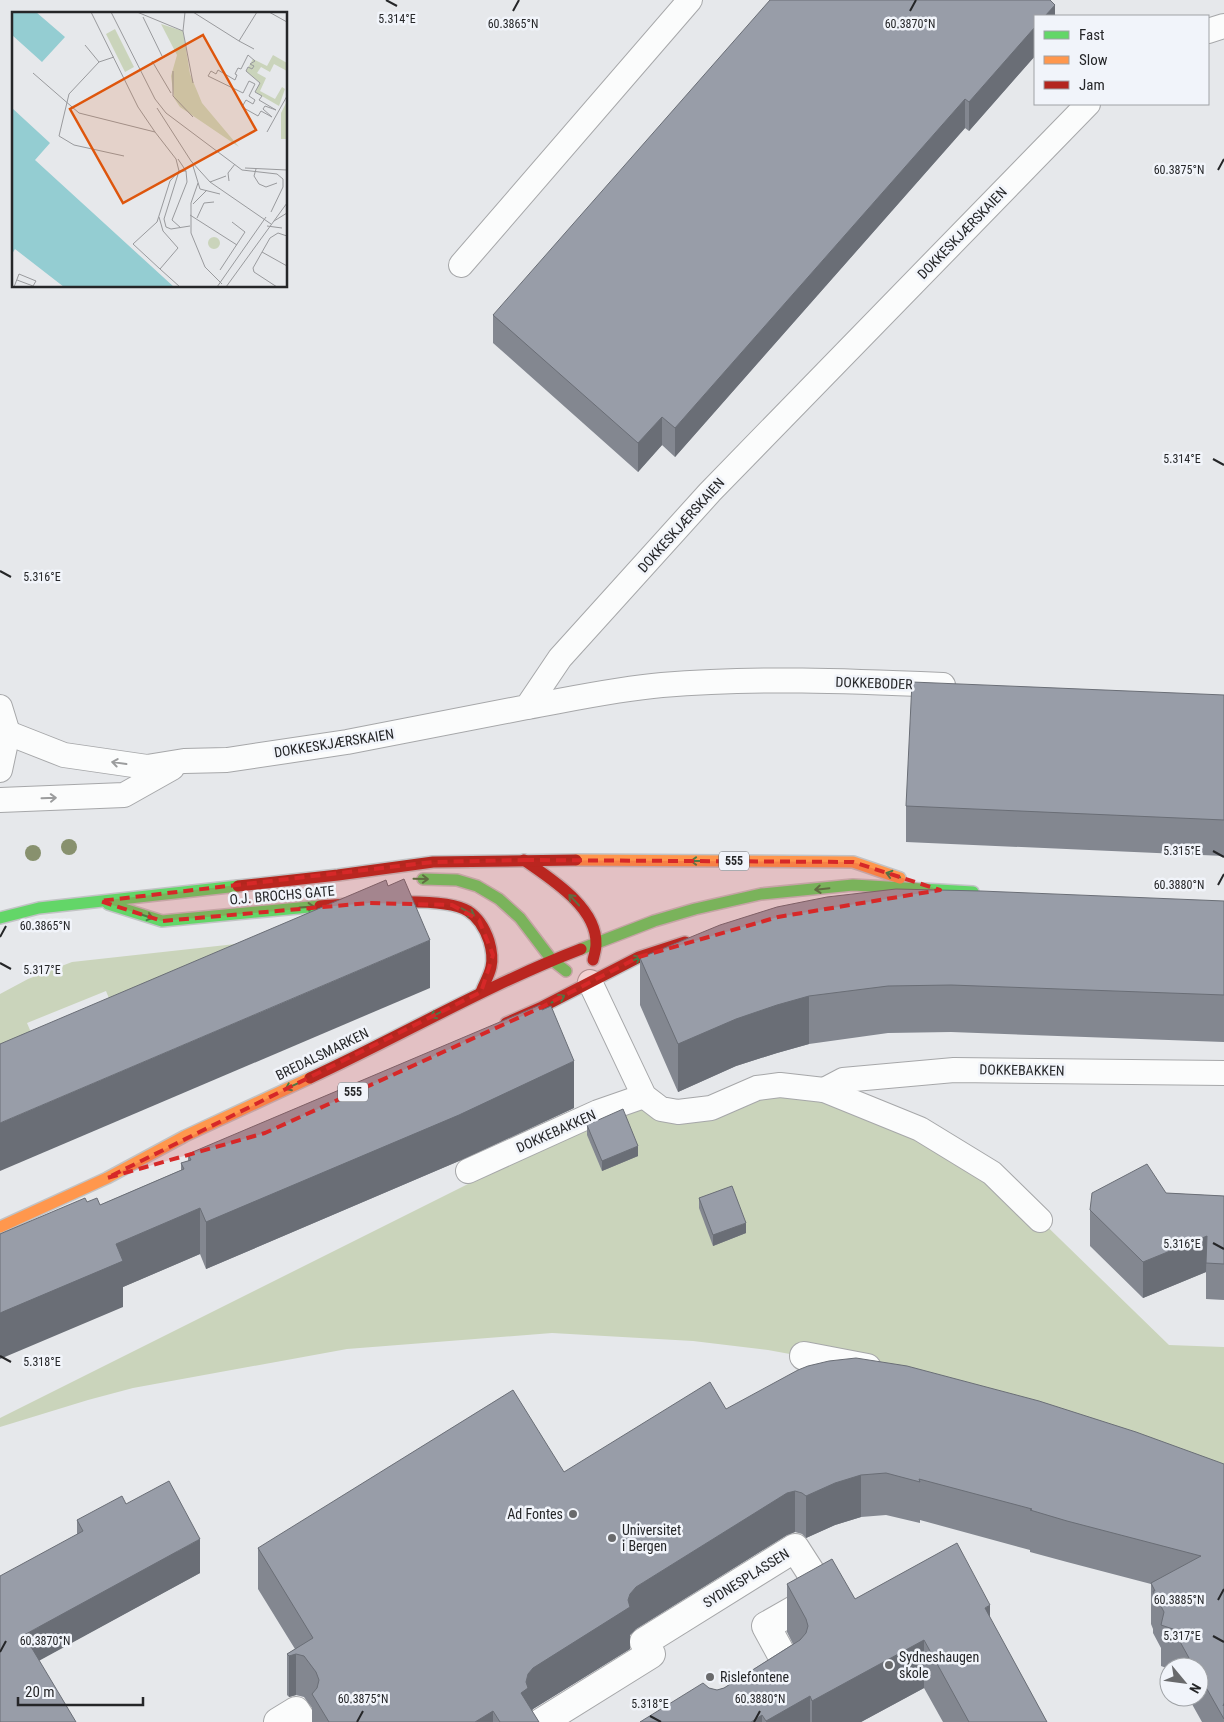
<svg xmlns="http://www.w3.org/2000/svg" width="1224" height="1722" viewBox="0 0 1224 1722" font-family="'Roboto Condensed',sans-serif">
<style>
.green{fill:#cad4bb}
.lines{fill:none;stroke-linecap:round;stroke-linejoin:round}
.lane-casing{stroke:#a6a7a9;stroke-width:26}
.street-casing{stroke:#a6a7a9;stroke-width:30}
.fast-casing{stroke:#c2c3c5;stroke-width:14}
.slow-casing{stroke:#c2c3c5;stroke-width:14}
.jam-casing{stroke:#c2c3c5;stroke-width:14}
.lane{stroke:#fbfcfc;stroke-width:24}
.street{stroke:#fbfcfc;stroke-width:28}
.fast{stroke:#63d668;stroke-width:11}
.slow{stroke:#ff974d;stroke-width:11}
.jam{stroke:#b3261e;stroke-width:11}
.tree{fill:#88916e}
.wall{fill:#838790}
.shaded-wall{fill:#6a6e76}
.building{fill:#989da8;stroke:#6a6e76}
.oneway{stroke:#9b9c9d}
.oneway2{stroke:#447e48}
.marked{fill:#d62828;fill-opacity:0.2;stroke:#d62828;stroke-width:4;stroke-dasharray:10 6;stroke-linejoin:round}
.ticks{fill:none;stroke:#252628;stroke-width:2}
.poi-dot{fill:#696a6c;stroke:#f1f4fa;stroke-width:2}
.labels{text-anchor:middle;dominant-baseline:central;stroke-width:5;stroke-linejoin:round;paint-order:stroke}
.shield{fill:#f1f4fa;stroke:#626467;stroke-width:1}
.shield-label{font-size:12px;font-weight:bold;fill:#252628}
.street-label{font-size:14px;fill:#252628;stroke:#f1f4fa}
.poi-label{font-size:14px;fill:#252628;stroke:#f1f4fa;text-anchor:start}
.inset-road{fill:none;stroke:#999a9d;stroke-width:1}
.view{fill:#de560d;fill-opacity:0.15;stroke:#de560d;stroke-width:2.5}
.inset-edge{fill:none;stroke:#252628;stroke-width:2.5}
.ticks-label{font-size:12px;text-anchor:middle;fill:#252628;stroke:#f1f4fa;stroke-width:5;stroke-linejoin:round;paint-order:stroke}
</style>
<rect width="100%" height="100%" fill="#e6e8eb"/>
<!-- green -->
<g class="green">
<polygon points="291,938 117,1018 106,991 27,1023 39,1051 0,1067 0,994 28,979 72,962"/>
<polygon points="757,1088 824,1090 992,1173 1169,1345 1224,1347 1224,1482 888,1372 768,1350 693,1341 552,1333 347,1349 133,1388 88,1400 0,1427 0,1418 644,1096 661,1109"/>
</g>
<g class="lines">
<!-- lane casing -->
<g class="lane-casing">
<g id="lane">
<polyline points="1208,31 1224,26"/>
<polyline points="461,265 690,0"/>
<polyline points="0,707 8,733 0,770"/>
<path d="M527 707C571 699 616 689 662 685 755 677 849 681 943 685"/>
<polyline points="0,727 8,733 64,755 147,767 184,761 227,760 347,742 527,707 560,658 710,492 1088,104"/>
<polyline points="0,800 124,795 172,768"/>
<polyline points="590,982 644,1096 661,1109 678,1112 711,1108 757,1088 780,1085 824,1090 920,1129 992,1173 1040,1220"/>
<polyline points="824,1090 843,1080 954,1070 1224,1073"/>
<polyline points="468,1171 598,1112 644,1096"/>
</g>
</g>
<!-- street casing -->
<g class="street-casing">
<g id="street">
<polyline points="804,1356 867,1368"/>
<polyline points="278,1722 296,1711 303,1722"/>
<polyline points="542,1722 651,1654 644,1642 795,1548 824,1593 766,1626 792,1674 782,1680"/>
</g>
</g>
<!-- fast casing -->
<g class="fast-casing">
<g id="fast">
<polyline points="423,879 457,880 477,886 499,899 520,918 552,960 566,971"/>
<polyline points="108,904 162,921 320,906"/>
<polyline points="0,918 39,908 238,886"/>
<polyline points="581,949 654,921 695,909 761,894 853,885 973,892"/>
</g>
</g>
<!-- slow casing -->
<g class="slow-casing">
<g id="slow">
<polyline points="576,860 853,862 900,878"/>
<polyline points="0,1227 107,1178 185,1136 310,1078"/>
</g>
</g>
<!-- jam casing -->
<g class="jam-casing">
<g id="jam">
<path d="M524 860C551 879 597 907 596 944 596 950 594 955 593 960"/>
<polyline points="238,886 338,875 433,862 576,860"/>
<path d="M320 906C352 904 443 895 468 911 479 918 485 929 489 941 492 951 493 958 491 967 489 976 484 984 481 992"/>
<polyline points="506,1023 542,1007 639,957 685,942"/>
<path d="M310 1078C401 1036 487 985 581 949"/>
</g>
</g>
<!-- lane -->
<use href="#lane" class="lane"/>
<!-- street -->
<use href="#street" class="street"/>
<!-- fast -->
<use href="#fast" class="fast"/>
<!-- slow -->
<use href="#slow" class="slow"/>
<!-- jam -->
<use href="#jam" class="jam"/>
</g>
<!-- trees -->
<g class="tree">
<circle cx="69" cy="847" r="8"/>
<circle cx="33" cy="853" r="8"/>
</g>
<!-- wall -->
<g class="wall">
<polygon points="1052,3 1055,16 1035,16 1035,56 969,131 965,128 675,457 662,445 638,472 493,343 493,315"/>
<polygon points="1224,695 1224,856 906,842 906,806"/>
<polygon points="1224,901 1224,1042 951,1032 888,1033 809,1044 777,1053 736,1066 678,1092 640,1005 640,958"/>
<polygon points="574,1108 459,1161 206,1269 200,1254 123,1287 123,1307 87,1202 100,1205 181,1170 181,1163 188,1161 188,1154"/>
<polygon points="587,1125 638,1156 602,1171 587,1135"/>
<polygon points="1166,1193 1224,1196 1224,1300 1206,1299 1206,1272 1143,1298 1090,1246 1090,1210"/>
<polygon points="699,1198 746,1233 713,1246 699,1208"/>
<polygon points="726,1409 1224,1464 1224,1722 1202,1722 1188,1697 1199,1697 1199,1667 1169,1667 1169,1669 1161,1666 1161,1648 1153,1633 1153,1629 1151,1624 1151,1584 1067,1562 1030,1552 1030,1550 920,1520 920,1523 886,1515 861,1517 835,1525 806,1538 802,1534 795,1532 787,1535 636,1629 630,1635 630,1649 533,1709 532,1711 539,1722 312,1722 312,1708 304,1697 296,1695 289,1697 287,1695 287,1654 295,1649 258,1589 258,1548 564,1472"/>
<polygon points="126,1504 200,1573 39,1660 0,1722 77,1534 77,1520"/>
<polygon points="787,1584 855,1599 990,1619 1047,1722 943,1722 924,1688 861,1722 640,1722 709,1688 717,1690 724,1688 793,1644 787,1632"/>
</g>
<!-- shaded-wall -->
<g class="shaded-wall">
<polygon points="1055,5 1055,16 1045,16"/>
<polygon points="1035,27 1035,56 969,131 969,102"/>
<polygon points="965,99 965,128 675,457 675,428"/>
<polygon points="662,417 662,445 638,472 638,443"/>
<polygon points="430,940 430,988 0,1171 0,1123"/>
<polygon points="809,996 809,1044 777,1053 736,1066 678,1092 678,1044 736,1019 777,1005"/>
<polygon points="574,1061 574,1108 459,1161 206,1269 206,1222"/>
<polygon points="638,1146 638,1156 602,1171 602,1161"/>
<polygon points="200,1208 200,1254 123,1287 123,1307 0,1359 0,1313 116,1244"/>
<polygon points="746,1223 746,1233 713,1246 713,1235"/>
<polygon points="1207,1236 1206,1272 1143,1298 1143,1262"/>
<polygon points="861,1475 861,1517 835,1525 806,1538 806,1496 835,1483"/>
<polygon points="795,1491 795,1532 787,1535 636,1629 630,1635 630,1649 533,1709 528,1715 521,1693 526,1682 528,1674 533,1668 628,1600 630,1594 636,1587 787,1493"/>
<polygon points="200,1539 200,1573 24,1669 24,1635"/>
<polygon points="990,1605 990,1653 985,1608"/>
<polygon points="924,1640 924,1688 861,1722 812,1722 812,1701"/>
<polygon points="296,1654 296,1695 289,1697 289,1656"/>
<polygon points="810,1696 810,1722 766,1722 766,1721"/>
<polygon points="493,1711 493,1722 475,1722"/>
<polygon points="762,1715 762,1722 751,1722"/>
</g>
<!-- building -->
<g class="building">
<polygon points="770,0 1050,0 1055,5 1045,16 1035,16 1035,27 969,102 965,99 675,428 662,417 638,443 493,315"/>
<polygon points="912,682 1224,695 1224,820 906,806"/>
<polygon points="404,879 430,940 0,1123 0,1044 386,880 388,886"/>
<polygon points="896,889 981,891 1224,901 1224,995 951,985 888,986 809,996 777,1005 736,1019 678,1044 640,958 720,925 777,907 827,897"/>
<polygon points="540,1005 542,1010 551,1006 574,1061 459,1115 206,1222 200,1208 116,1244 123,1261 0,1313 0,1234 85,1198 87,1202 97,1198 100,1205 184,1169 181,1163 191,1160 188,1154"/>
<polygon points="623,1109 638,1146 602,1161 587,1125"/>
<polygon points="1147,1164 1166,1193 1224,1196 1224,1264 1206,1263 1207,1236 1143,1262 1090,1210 1092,1193"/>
<polygon points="732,1186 746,1223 713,1235 699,1198"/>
<polygon points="856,1358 907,1366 1039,1401 1136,1432 1224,1464 1224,1703 1223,1706 1224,1705 1224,1719 1199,1675 1199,1667 1194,1667 1173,1629 1161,1625 1164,1612 1153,1591 1155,1591 1151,1583 1201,1556 1067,1521 1030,1510 1032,1509 919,1479 920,1482 886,1473 861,1475 835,1483 806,1496 802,1493 795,1491 787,1493 636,1587 630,1594 628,1600 630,1607 533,1668 528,1674 526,1682 528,1688 521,1693 539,1722 500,1722 493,1711 475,1722 329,1722 312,1694 317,1688 319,1680 316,1672 304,1656 296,1654 289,1656 287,1654 313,1638 258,1548 513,1390 564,1472 710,1382 726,1409 798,1370 808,1366 829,1361"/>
<polygon points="169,1481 200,1539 24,1635 76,1722 0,1722 0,1576 83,1531 77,1520 122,1496 126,1504"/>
<polygon points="957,1543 990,1605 985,1608 1047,1722 969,1722 924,1640 812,1701 810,1696 766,1721 762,1715 751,1722 640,1722 703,1683 709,1688 717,1690 724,1688 800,1640 806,1633 808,1626 806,1619 787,1584 832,1559 855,1599"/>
</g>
<!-- one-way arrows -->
<defs><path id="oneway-shaft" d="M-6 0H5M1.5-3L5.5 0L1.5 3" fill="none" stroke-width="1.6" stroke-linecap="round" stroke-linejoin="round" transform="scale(1.25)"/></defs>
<g class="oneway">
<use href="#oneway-shaft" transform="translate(119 763) rotate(-172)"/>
<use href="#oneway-shaft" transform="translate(49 798) rotate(-2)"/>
</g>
<g class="oneway2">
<use href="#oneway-shaft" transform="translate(698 861) rotate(-180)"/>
<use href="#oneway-shaft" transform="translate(893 875) rotate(-162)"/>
<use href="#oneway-shaft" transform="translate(421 879) rotate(1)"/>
<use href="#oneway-shaft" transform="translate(822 889) rotate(174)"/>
<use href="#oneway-shaft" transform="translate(574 900) rotate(-133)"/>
<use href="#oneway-shaft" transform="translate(307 907) rotate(-4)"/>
<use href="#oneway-shaft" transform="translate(468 912) rotate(30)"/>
<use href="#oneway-shaft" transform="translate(146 916) rotate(18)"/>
<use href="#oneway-shaft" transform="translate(634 960) rotate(-25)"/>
<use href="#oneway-shaft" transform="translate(558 999) rotate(-28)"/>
<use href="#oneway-shaft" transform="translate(437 1014) rotate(153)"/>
<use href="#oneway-shaft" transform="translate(292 1086) rotate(155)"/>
</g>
<!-- marked area -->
<path class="marked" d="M524 860 853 862 940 890 778 917 639 957 542 1007 265 1133 107 1178 481 992 493 955 479 920 452 905 369 903 162 921 100 901 433 862Z"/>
<!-- ticks -->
<path class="ticks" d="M386 0 397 6M513 11 519 0M910 11 916 0M1218 170 1224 159M1213 459 1224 465M0 571 11 577M1213 851 1224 857M1218 885 1224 874M0 937 6 926M0 963 11 969M1213 1243 1224 1249M0 1356 11 1362M1218 1600 1224 1589M1213 1636 1224 1642M0 1652 6 1641M650 1716 661 1722M357 1722 363 1711M754 1722 760 1711"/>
<!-- markers -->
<g class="poi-dot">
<circle cx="573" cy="1514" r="5"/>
<circle cx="612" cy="1538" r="5"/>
<circle cx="889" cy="1665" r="5"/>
<circle cx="710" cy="1677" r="5"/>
</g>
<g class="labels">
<!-- shield labels -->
<g class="shield">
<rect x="719" y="851.5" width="30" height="19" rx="4"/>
<rect x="338" y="1082.5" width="30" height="19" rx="4"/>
</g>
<g class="shield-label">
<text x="734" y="861">555</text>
<text x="353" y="1092">555</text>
</g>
<!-- street labels -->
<g class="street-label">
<text transform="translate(962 233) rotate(-46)">DOKKESKJÆRSKAIEN</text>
<text transform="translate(681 525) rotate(-48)">DOKKESKJÆRSKAIEN</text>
<text transform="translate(874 683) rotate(2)">DOKKEBODER</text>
<text transform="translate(334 743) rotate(-9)">DOKKESKJÆRSKAIEN</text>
<text transform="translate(282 895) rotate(-5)">O.J. BROCHS GATE</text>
<text transform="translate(322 1054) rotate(-26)">BREDALSMARKEN</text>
<text transform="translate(1022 1070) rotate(1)">DOKKEBAKKEN</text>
<text transform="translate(556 1131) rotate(-24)">DOKKEBAKKEN</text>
<text transform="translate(746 1578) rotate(-32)">SYDNESPLASSEN</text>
</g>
<!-- poi labels -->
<g class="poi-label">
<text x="563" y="1514" text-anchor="end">Ad Fontes</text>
<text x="622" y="1530">Universitet<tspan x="622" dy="16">i Bergen</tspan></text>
<text x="899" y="1657">Sydneshaugen<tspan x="899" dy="16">skole</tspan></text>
<text x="720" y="1677">Rislefontene</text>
</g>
</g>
<!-- overview -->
<g transform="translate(12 12)">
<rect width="275" height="275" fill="#e6e8eb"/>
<path d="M149 12 171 19 178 62 190 91 227 135 168 95 162 86 159 64 165 43ZM103 17 122 55 113 60 94 22ZM261 43 275 51V59L262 52 258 60 249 55 245 61 254 66 248 79 263 87 270 75 273 77 267 94 243 80 248 71 234 59 241 47 255 54ZM275 89V127H269V101ZM196 231a6 6 0 1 1 12 0a6 6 0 1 1-12 0Z" fill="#cad4bb"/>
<path d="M0 0H24L53 25 30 50 0 23ZM0 96 38 131 23 148 162 275H52L3 237 0 242Z" fill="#94cdd2"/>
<path class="inset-road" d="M79 0 126 95 143 120M99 0 143 87 154 101 230 158 265 162 271 167V175L259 200M125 0 171 19M173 0 171 19 181 71M181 0 227 29M257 0 275 10M131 5 150 44M73 33 87 50 102 45M242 37 227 29 245 0M236 43 243 49 238 52 242 54 240 57 236 55 234 59 248 71 243 80 250 84 247 88 264 98 253 94 251 97 260 105 249 99 246 104 230 95 234 88 241 92 243 88 237 84 243 72 237 69 231 81 196 64 199 59 204 62 206 58 223 68 225 63 223 62 226 56 229 57ZM140 49 159 81M87 50 57 82 47 124 62 133 112 144M161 59V84L181 105M21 61 67 101 143 120 164 147 167 159 152 207 154 215 159 217 178 214M145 96 179 149 198 170 259 212M255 120 275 84M166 147 174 159 175 170 160 208 169 216M181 154 188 177 208 182M233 156 275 158M244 157 242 164 247 172 254 175 265 171M217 169 216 161 223 152M198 170 214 164M186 171 179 191V221L193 255 210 272M181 192 195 178M178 203 225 233M147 205 151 219 166 236 148 257 121 232 145 210 158 169 167 159H174M185 206 192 191 202 190M262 209 275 201M255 214 270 216M250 240 275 254M148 257 168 275M208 258 233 220 220 210M2 275 7 262 24 269 21 274 5 268M205 275 254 205M214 275 275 191M265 275 242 260 241 256 258 226 266 221 275 224"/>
<path class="view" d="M191 23 244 118 111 191 58 97Z"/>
<rect width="275" height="275" class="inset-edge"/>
</g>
<g class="ticks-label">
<text x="397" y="23">5.314°E</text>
<text x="513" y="28">60.3865°N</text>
<text x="910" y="28">60.3870°N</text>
<text x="1179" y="174">60.3875°N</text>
<text x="1182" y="463">5.314°E</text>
<text x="42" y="581">5.316°E</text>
<text x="1182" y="855">5.315°E</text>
<text x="1179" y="889">60.3880°N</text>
<text x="45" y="930">60.3865°N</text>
<text x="42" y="974">5.317°E</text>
<text x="1182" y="1248">5.316°E</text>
<text x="42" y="1366">5.318°E</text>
<text x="1179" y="1604">60.3885°N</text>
<text x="1182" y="1640">5.317°E</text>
<text x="45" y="1645">60.3870°N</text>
<text x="363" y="1703">60.3875°N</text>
<text x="760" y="1703">60.3880°N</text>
<text x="650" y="1708">5.318°E</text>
</g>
<!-- legend -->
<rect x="1034" y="15" width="175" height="90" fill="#f1f4fa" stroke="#9fa2a6"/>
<rect x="1044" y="31" width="25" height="8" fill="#63d668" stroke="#9fa2a6"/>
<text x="1079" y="40" font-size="15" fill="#252628">Fast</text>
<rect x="1044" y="56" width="25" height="8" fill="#ff974d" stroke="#9fa2a6"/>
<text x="1079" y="65" font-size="15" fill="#252628">Slow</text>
<rect x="1044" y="81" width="25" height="8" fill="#b3261e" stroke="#9fa2a6"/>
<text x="1079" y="90" font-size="15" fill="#252628">Jam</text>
<!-- north arrow -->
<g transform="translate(1184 1682) rotate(119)"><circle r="24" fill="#f1f4fa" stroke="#9fa2a6"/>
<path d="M0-4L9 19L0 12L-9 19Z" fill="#696a6c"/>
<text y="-8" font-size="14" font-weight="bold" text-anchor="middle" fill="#252628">N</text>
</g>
<!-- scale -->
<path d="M18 1697v8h125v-8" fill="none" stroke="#252628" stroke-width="2.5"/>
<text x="25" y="1697" font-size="15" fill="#252628" stroke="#f1f4fa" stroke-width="4" paint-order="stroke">20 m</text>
</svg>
